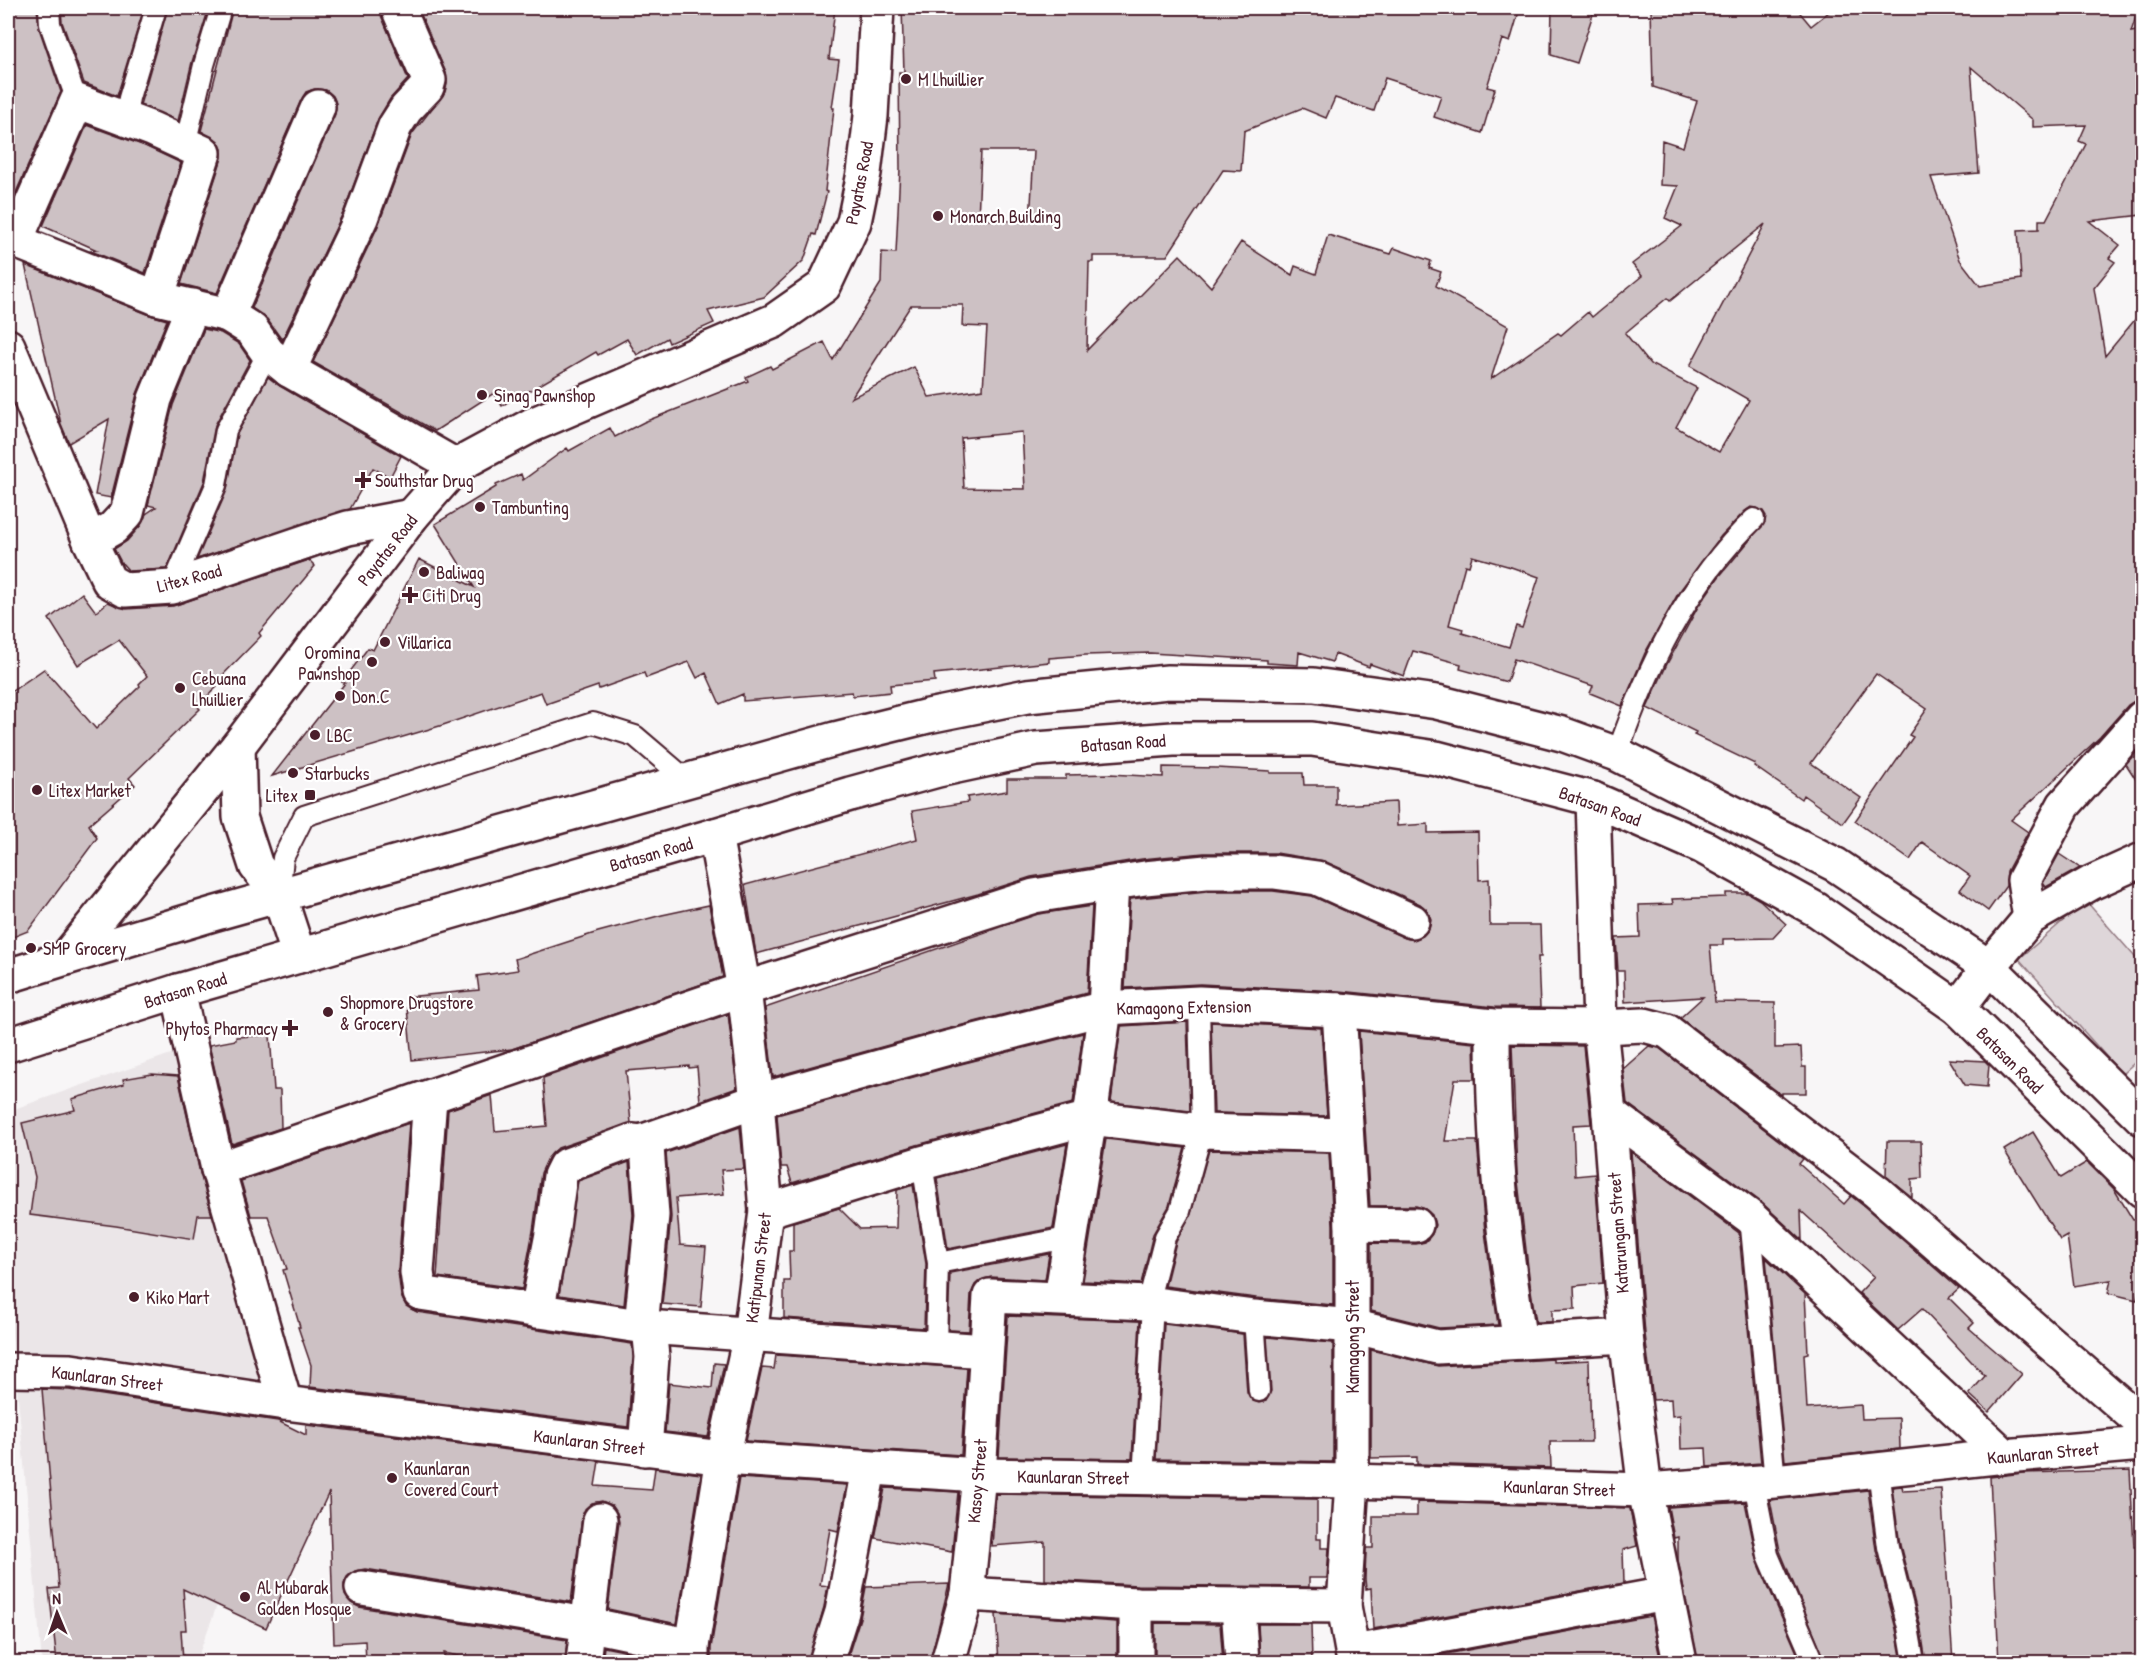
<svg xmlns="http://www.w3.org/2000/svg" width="2150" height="1670" viewBox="0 0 2150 1670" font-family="'Patrick Hand',sans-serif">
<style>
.built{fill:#ebe6e8}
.green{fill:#ded6d9;stroke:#947a82;stroke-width:1.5}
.building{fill:#cdc1c4;stroke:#4a1f2b;stroke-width:1.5;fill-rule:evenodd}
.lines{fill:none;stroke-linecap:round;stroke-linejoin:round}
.lane-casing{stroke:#4a1f2b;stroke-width:24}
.street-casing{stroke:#4a1f2b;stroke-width:38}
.secondary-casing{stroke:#4a1f2b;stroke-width:38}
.primary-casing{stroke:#4a1f2b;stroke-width:38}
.lane{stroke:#fff;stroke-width:20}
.street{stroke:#fff;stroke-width:33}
.secondary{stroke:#fff;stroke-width:33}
.primary{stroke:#fff;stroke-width:33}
.poi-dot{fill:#4a1f2b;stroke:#fff;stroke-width:2}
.labels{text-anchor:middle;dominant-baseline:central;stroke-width:4.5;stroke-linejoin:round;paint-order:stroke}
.poi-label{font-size:18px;fill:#4a1f2b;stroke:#fff;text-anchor:start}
.street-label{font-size:18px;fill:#4a1f2b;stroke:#fff}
</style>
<rect width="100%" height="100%" fill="#f8f6f7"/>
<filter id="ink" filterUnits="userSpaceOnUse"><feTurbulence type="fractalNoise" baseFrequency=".0167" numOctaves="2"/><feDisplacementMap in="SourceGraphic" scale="12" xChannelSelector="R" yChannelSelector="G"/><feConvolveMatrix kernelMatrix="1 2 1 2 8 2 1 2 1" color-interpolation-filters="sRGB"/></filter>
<g filter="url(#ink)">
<!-- built -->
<polygon class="built" points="205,1042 296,1392 196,1662 42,1662 8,1288 8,1123 17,1108"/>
<!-- green -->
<polygon class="green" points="2086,901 2142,965 2142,1056 2122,1074 2019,959"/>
<!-- building -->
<g class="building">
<polygon points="8,8 37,8 39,28 61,92 8,210"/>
<polygon points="61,8 144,8 117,96 84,83 62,22"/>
<polygon points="168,8 209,8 192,62 178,121 140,105"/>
<polygon points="233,8 380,8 381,15 408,79 390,99 378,119 344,211 282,340 267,319 252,308 335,114 336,104 333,96 326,90 315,89 306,92 301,100 217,293 181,284 222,158 222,149 218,141 201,131"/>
<polygon points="418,8 835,8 829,59 839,60 832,108 834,108 825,191 827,192 816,235 813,234 804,260 764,297 708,311 714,323 669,343 667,338 637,355 627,339 598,355 596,352 526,393 525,391 502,406 494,393 435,431 313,362 378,226 412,134 445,92 447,84 446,73"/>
<path d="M902 8H1520L1510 42 1502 39 1487 87 1495 89 1482 133 1434 117 1441 96 1385 78 1374 111 1335 98 1326 118 1302 108 1244 131 1241 171 1223 170 1167 256H1093V262H1089L1087 350 1180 255 1211 287 1241 242 1292 275 1295 266 1316 274 1328 235 1391 254 1394 248 1431 261 1429 268 1441 272 1436 286 1508 326 1491 379 1558 333 1561 335 1588 312 1592 317 1642 276 1632 264 1682 226 1665 218 1678 186 1660 185 1662 140 1683 147 1697 101 1653 87 1651 8H1796L1811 26 1834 8H2139L2131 32 2142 30V215L2089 221 2120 245 2109 258 2115 262 2094 288 2105 356 2142 311V700H2136L2128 705 2100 737 2011 820 2028 832 2007 871 2006 886 1988 911 1960 890 1970 876 1922 842 1910 860 1855 821 1913 737 1909 735 1927 709 1876 674 1811 763 1861 798 1843 823 1803 795 1801 799 1754 766 1755 764 1694 735 1696 732 1647 708 1667 664 1699 605 1718 578 1765 522 1766 516 1763 511 1757 508 1751 507 1745 511 1721 536 1679 592 1645 653 1622 706 1590 693 1593 686 1514 659 1507 682 1460 669 1461 664 1413 651 1404 676 1370 664 1369 667 1335 654 1332 662 1299 652 1298 665 1267 663V660L1150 653 1086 655 1049 658V662L934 674 935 681 890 685 891 692 853 696 852 692 743 701V694L720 704 706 673 697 678 689 662 646 678 644 673 599 689 598 686 546 704 541 692 443 725 272 776 345 683 342 682 368 648 373 650 419 559 474 587 435 524 496 487V485L521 474 523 480 567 448 569 451 610 428 615 437 644 422 748 381 746 377 770 366 772 369 824 342 833 360 881 283 882 252 896 253 900 169 899 72H904ZM1971 67 2033 120V127L2086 125 2079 141 2086 144 2046 220H2039V229L2018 230 2021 279 1980 286 1960 260 1931 177 1979 173ZM981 151H1034L1030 222 978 219ZM1765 224 1690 366 1749 400 1719 452 1676 427 1697 388 1650 364 1625 333 1667 298 1670 301ZM911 305H963L962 326 987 327 983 389 929 397 914 367 851 398ZM1022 432 1025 489 964 488 961 438ZM1472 556 1511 567 1539 577 1522 628 1516 626 1509 647 1462 633 1463 629 1449 625 1465 565 1469 566Z"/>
<polygon points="1552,8 1595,8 1577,63 1551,55"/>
<polygon points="87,125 145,146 181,163 145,273 91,251 97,250 43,226"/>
<polygon points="25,265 150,315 167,320 137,394 111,498 95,495 109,419 69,443 61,424"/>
<polygon points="204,329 221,333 239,344 250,360 215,425 204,482 167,569 129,571 121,562 114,549 127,541 141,525 146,514 156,507 148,505 173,405"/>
<polygon points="268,377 280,386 401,456 390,477 373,468 350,509 197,559 227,490 237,434"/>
<polygon points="309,560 315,566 259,633 261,636 214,684 217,687 197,706 200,709 129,778 135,785 89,825 97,838 28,931 8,939 8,694 44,669 96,729 140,686 139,684 147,676 119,640 78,665 49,619 82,593 96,612 108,602 126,609 173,606"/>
<polygon points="2142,746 2142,789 2126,764"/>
<polygon points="1163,767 1217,768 1270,771 1270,773 1303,773 1304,785 1336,785 1336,805 1396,802 1397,826 1428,824 1428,833 1478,832 1479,880 1489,879 1490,925 1540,925 1541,957 1538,957 1540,1008 1494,1007 1340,991 1200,984 1125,988 1130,899 1207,891 1273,891 1312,896 1405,938 1414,940 1423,936 1429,929 1431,919 1427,910 1420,904 1324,861 1276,853 1204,853 1142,859 1031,877 978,894 756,954 745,885 917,839 912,811 968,802 967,797 1007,791 1007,779 1066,779 1066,775 1110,774 1163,777"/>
<polygon points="2059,854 2080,868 2046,887 2043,883"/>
<polygon points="1726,893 1748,893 1760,900 1786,924 1773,938 1723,939 1723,945 1710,945 1715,1002 1775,1003 1775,1048 1801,1047 1802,1067 1806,1067 1806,1093 1782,1093 1782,1095 1680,1018 1703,997 1625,1002 1624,971 1618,971 1616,938 1640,937 1639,905 1673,904 1672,899 1726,897"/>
<polygon points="709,905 723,977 512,1049 412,1060 406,997 479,990 477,976 518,970 515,959 598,932 662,915"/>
<polygon points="1092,906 1087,993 943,1030 773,1077 765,1008 1038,914"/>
<polygon points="728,1014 737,1088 700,1101 697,1067 689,1068 689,1066 626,1071 631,1123 558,1148 548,1158 541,1173 533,1231 522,1289 437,1277 448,1110 492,1095 495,1131 547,1126 543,1078"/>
<polygon points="1187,1022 1190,1111 1111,1102 1121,1026"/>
<polygon points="1211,1022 1321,1028 1327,1116 1214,1113"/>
<polygon points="1359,1031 1474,1043 1475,1079 1455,1079 1445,1141 1477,1141 1485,1232 1498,1325 1439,1328 1371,1311 1371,1243 1416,1244 1425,1242 1432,1234 1435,1225 1432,1215 1425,1209 1416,1206 1370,1206"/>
<polygon points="1083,1033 1073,1103 917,1145 792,1183 787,1167 781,1167 777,1115 953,1066"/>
<polygon points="270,1035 274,1090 280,1090 281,1128 232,1144 209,1045 236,1040 236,1037"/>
<polygon points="1512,1045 1583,1046 1591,1124 1573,1125 1575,1176 1595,1174 1603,1283 1574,1286 1575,1309 1552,1310 1552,1322 1536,1322 1530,1284 1517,1173"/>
<polygon points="1649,1046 1659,1048 1803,1159 1799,1164 1844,1204 1851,1196 1865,1207 1959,1289 1949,1298 1974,1323 1969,1328 2022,1374 1989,1412 1969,1394 1985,1376 1922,1309 1898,1330 1859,1293 1874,1277 1801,1211 1802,1240 1761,1202 1627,1103 1623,1069"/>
<polygon points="1949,1059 1985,1061 1989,1065 1987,1087 1965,1085"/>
<polygon points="152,1074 178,1076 200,1173 212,1215 198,1215 194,1239 116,1226 30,1215 35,1177 22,1123 75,1110 72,1099 124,1084 123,1079"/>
<polygon points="409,1123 398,1271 401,1296 406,1306 417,1312 632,1344 633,1357 628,1427 310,1387 311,1365 298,1327 300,1327 283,1270 287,1269 268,1216 251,1216 241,1181"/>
<polygon points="740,1127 744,1169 721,1170 724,1194 676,1198 680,1245 706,1247 701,1307 662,1304 671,1217 666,1153"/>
<polygon points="2033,1132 2061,1178 2087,1162 2114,1189 2133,1220 2142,1219 2142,1275 2137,1300 2108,1293 2111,1280 2074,1286 2067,1236 2060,1240 2004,1150"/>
<polygon points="1106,1139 1185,1148 1169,1206 1153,1234 1141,1284 1083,1281"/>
<polygon points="1887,1141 1921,1141 1922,1178 1912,1179 1912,1197 1886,1176"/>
<polygon points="1067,1144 1053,1228 948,1249 937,1178"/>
<polygon points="1209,1150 1329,1153 1333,1225 1333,1305 1256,1298 1165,1286 1176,1242 1191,1214"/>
<polygon points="1631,1152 1739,1233 1761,1463 1707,1467 1706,1448 1681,1449 1680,1415 1672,1416 1671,1399 1653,1400 1645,1334"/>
<polygon points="629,1162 633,1215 624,1305 559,1295 578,1181"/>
<polygon points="913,1185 926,1264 924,1328 784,1318 784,1281 790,1281 789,1251 793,1251 793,1222 839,1208 860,1229 896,1228 897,1190"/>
<polygon points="1049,1254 1045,1280 991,1277 981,1280 975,1285 971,1294 969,1331 948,1330 950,1273"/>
<polygon points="1766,1258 1805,1294 1808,1353 1804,1354 1807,1409 1861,1405 1862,1419 1899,1418 1900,1449 1785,1461"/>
<polygon points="1008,1316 1140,1321 1132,1459 999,1457"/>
<polygon points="1164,1324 1243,1334 1247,1392 1253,1401 1259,1403 1266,1401 1271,1391 1267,1337 1333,1343 1333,1460 1332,1462 1156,1459"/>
<polygon points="1371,1350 1438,1366 1553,1359 1553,1362 1589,1360 1591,1442 1550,1442 1551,1468 1417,1464 1417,1457 1371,1458"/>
<polygon points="776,1355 967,1368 961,1455 746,1441 762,1368 774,1369"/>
<polygon points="714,1363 724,1364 708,1437 665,1432 669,1383 712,1388"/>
<polygon points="42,1389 69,1390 278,1421 306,1435 306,1425 599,1461 595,1486 652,1490 655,1468 701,1474 677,1624 608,1609 619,1522 617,1513 612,1505 602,1501 592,1503 585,1509 582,1517 571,1602 365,1569 355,1571 347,1577 344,1584 345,1595 351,1603 359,1607 567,1640 565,1662 487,1657 486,1662 444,1653 444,1662 366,1662 365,1641 334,1643 329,1492 266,1628 183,1589 186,1630 181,1630 183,1661 57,1662 49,1589 59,1588"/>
<polygon points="2130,1470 2134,1547 2140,1547 2142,1590 2142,1662 1999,1662 1990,1477 2023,1473"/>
<polygon points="739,1478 847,1485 838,1531 830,1529 820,1585 828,1586 824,1607 808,1662 711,1662 711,1648"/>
<polygon points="1902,1486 1903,1491 1941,1489 1953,1662 1926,1662 1920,1624 1900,1545 1892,1487"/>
<polygon points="885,1488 958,1492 952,1552 875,1538"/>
<polygon points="1868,1490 1876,1550 1896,1629 1902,1662 1826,1662 1780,1551 1770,1500"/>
<polygon points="996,1494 1317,1499 1317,1539 1321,1539 1321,1548 1329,1548 1327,1578 1309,1578 1309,1587 1137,1585 1045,1580 1045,1542 992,1546"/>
<polygon points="1417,1502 1630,1508 1637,1546 1623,1550 1624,1583 1373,1629 1371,1588 1366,1589 1365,1579 1366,1548 1373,1548 1373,1516 1417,1516"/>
<polygon points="1745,1502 1757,1560 1801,1662 1698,1662 1678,1560 1678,1537 1674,1538 1668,1507"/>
<polygon points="949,1584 930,1662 846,1662 860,1618 866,1587"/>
<polygon points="996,1614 1117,1622 1117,1661 999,1662"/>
<polygon points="1651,1616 1661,1662 1414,1662 1414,1660"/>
<polygon points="1155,1623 1220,1624 1223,1662 1155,1662"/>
<polygon points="1258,1624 1311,1624 1312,1662 1260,1662"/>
<polygon points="604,1647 673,1661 673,1662 602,1662"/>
</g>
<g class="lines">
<!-- lane casing -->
<g class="lane-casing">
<g id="lane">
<polyline points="49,8 50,24 77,101"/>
<polyline points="125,120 129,98 156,8"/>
<polyline points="185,145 204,65 221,8"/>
<polyline points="172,587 216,485 226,430 268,353"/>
<path d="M1617 754C1647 668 1687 583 1754 519"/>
<polyline points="279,895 283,858 304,816 593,723 635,736 689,782"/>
<polyline points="922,1163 938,1263 936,1347"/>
<polyline points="1750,1217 1775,1481"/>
<polyline points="938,1263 1072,1237"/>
<polyline points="1148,1303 1165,1237 1180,1211 1202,1131 1199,1003"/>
<polyline points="1254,1317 1259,1391"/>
<polyline points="1878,1470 1888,1547 1908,1627 1914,1662"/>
<polyline points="1143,1479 1153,1304"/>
<polyline points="1754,1483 1768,1555 1814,1662"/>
</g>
</g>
<!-- street casing -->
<g class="street-casing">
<g id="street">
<polyline points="15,242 77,101 152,129 204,153 157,298"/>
<polyline points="228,315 318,107"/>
<polyline points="289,370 361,218 395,126 406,109 427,87 429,80 398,8"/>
<polyline points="90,541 113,528 127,513 155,399 193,306"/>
<polyline points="1593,799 1600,1027 1609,1113 1626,1336 1645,1490 1680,1662"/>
<polyline points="2030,918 2024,880 2064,805 2142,718"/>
<polyline points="178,991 218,1169 285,1403"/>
<polyline points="1958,1008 1989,967 2030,918 2091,883 2142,860"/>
<polyline points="1339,1010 1352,1224 1352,1481 1344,1606 1354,1662"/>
<path d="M1493 1026C1493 1056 1493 1087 1495 1118 1498 1193 1508 1268 1520 1342"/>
<polyline points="430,1098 417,1272 420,1293 646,1327 986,1351"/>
<polyline points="1609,1113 1750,1217 2005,1456"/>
<polyline points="641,1142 757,1101 948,1048 1105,1008 1199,1003 1339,1010 1493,1026 1600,1027 1644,1025 1667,1031 1877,1192 2142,1423"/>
<polyline points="218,1169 744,989 1034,896 1145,878 1206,872 1274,872 1317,878 1412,921"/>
<polyline points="766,1211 922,1163 1090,1118 1202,1131 1346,1135"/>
<polyline points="1352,1224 1416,1225"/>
<polyline points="1061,1298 1090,1118 1105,1008 1112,883"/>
<polyline points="537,1311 552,1234 560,1176 565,1166 632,1141 641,1142 647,1147 652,1215 642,1316 650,1337 652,1357 645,1449"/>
<polyline points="8,1370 71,1371 285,1403 723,1458 979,1475 1352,1481 1645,1490 1775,1481 2005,1456 2142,1444"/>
<polyline points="362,1588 587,1624 692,1646"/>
<polyline points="967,1594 1136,1604 1344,1606"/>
<polyline points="1238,1607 1242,1662"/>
<polyline points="1354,1652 1666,1594"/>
<polyline points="583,1662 600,1520"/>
<polyline points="692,1662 692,1646 723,1458 750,1335 766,1211 757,1101 744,989 715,835"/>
<polyline points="826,1662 842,1612 869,1469"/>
<polyline points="948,1662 967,1594 979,1475 990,1296 1148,1303 1254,1317 1352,1326 1437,1347 1626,1336"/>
<polyline points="1136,1662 1136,1604"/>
</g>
</g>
<!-- secondary casing -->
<g class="secondary-casing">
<g id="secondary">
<polyline points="8,238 157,298 228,315 252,330 268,353 289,370 456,466"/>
<polyline points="8,346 90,541 109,581 125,590 172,587 316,538 348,528 412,516"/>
<polyline points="66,958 213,914 835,739 928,716 1027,696 1168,682 1314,685 1437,702 1562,734 1617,754 1836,865 1989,967 2142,1118"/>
<polyline points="8,1045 178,991 715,835 850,794 938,770 1036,749 1173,739 1312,739 1436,758 1593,799 1703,847 1817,910 1958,1008 2142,1190"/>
</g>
</g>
<!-- primary casing -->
<g class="primary-casing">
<g id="primary">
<polyline points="238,746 240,817 256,866 279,895 299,956"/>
<polyline points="8,976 66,958 238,746 412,516 456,466 532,425 774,321 824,286 854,222 864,173 871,116 877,8"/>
</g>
</g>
<!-- lane -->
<use href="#lane" class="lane"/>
<!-- street -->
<use href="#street" class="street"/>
<!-- secondary -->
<use href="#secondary" class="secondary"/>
<!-- primary -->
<use href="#primary" class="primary"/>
</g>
</g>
<!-- markers -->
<g class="poi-dot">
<circle cx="906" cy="79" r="6"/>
<circle cx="938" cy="216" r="6"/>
<circle cx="482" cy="395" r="6"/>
<path d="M360 471h6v6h6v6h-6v6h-6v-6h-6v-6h6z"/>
<circle cx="480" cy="507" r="6"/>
<circle cx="424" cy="572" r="6"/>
<path d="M407 586h6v6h6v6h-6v6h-6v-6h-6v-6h6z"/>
<circle cx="385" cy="642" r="6"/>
<circle cx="372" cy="662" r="6"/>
<circle cx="180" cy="688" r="6"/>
<circle cx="340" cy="696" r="6"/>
<circle cx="315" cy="735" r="6"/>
<circle cx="293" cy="773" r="6"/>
<circle cx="37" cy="790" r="6"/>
<rect x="304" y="789" width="12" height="12" rx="3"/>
<circle cx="31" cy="948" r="6"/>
<circle cx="328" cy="1012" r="6"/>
<path d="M287 1019h6v6h6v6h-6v6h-6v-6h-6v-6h6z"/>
<circle cx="134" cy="1297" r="6"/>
<circle cx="392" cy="1478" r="6"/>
<circle cx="245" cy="1597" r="6"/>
</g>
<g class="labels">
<!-- poi labels -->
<g class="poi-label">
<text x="918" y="79">M Lhuillier</text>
<text x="950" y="216">Monarch Building</text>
<text x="494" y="395">Sinag Pawnshop</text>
<text x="375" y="480">Southstar Drug</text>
<text x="492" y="507">Tambunting</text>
<text x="436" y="572">Baliwag</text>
<text x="422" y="595">Citi Drug</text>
<text x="397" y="642">Villarica</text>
<text x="360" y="652" text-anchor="end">Oromina<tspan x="360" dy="21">Pawnshop</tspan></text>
<text x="192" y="678">Cebuana<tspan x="192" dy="21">Lhuillier</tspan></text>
<text x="352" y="696">Don.C</text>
<text x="327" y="735">LBC</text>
<text x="305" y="773">Starbucks</text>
<text x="49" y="790">Litex Market</text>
<text x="298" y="795" text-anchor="end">Litex</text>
<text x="43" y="948">SMP Grocery</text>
<text x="340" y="1002">Shopmore Drugstore<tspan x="340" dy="21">&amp; Grocery</tspan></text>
<text x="278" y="1028" text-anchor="end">Phytos Pharmacy</text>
<text x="146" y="1297">Kiko Mart</text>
<text x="404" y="1468">Kaunlaran<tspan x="404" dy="21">Covered Court</tspan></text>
<text x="257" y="1587">Al Mubarak<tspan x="257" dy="21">Golden Mosque</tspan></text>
</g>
<!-- street labels -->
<g class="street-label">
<text transform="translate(859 183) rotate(-79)">Payatas Road</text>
<text transform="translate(387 550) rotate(-52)">Payatas Road</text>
<text transform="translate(189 578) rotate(-15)">Litex Road</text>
<text transform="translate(1123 743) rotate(-4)">Batasan Road</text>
<text transform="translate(1600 806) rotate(20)">Batasan Road</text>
<text transform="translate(651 854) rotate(-16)">Batasan Road</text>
<text transform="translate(185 990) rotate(-17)">Batasan Road</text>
<text transform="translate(1184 1007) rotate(-1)">Kamagong Extension</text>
<text transform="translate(2010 1060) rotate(45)">Batasan Road</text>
<text transform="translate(1618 1233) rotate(-94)">Katarungan Street</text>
<text transform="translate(758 1268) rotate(-83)">Katipunan Street</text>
<text transform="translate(1352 1337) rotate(-90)">Kamagong Street</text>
<text transform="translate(107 1378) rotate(7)">Kaunlaran Street</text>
<text transform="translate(589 1442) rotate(7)">Kaunlaran Street</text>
<text transform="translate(2043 1453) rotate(-5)">Kaunlaran Street</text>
<text transform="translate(1073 1477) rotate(1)">Kaunlaran Street</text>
<text transform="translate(977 1481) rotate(-85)">Kasoy Street</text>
<text transform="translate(1559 1488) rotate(2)">Kaunlaran Street</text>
</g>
</g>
<!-- margin -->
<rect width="2150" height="1670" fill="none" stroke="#fff" stroke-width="30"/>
<rect x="15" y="15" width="2120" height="1640" fill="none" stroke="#4a1f2b" stroke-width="2" filter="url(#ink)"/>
<!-- north arrow -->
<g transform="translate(57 1613) rotate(358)" stroke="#ffffff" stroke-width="4.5" paint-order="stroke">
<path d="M0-4.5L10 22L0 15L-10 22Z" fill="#4a1f2b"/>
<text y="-9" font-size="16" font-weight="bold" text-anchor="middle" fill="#4a1f2b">N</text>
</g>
</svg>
